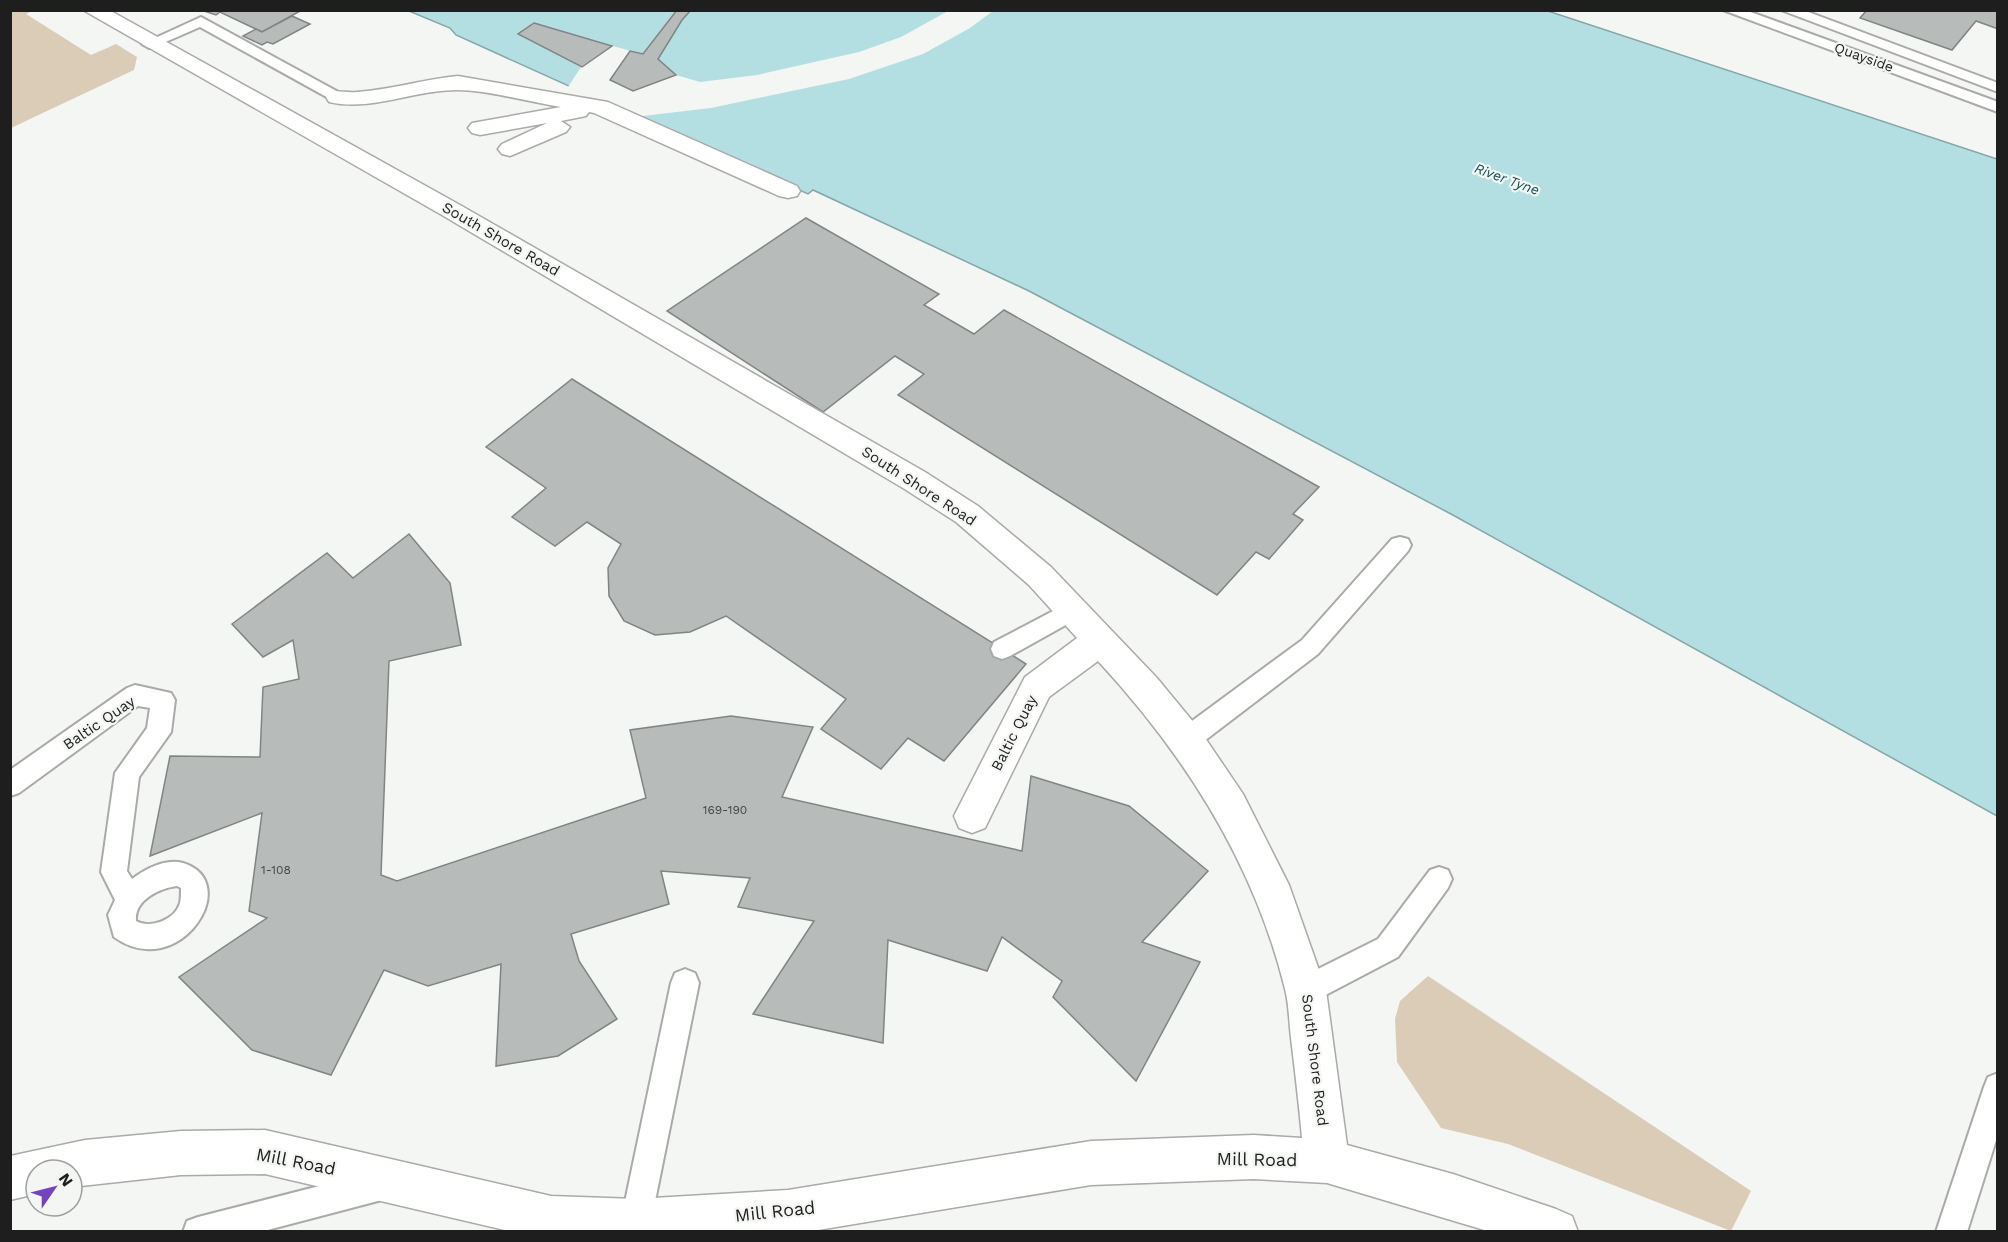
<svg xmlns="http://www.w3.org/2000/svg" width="2008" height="1242" viewBox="0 0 2008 1242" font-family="'Work Sans',sans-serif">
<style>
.green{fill:#dbccb7}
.water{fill:#b3dfe2;stroke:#86a5a7;stroke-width:1.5}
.pier{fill:#f3f6f2}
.building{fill:#b7bcba;stroke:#808583;stroke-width:1.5}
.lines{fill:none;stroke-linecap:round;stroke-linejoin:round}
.lane-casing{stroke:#a8aba7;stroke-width:4}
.street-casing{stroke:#a8aba7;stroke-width:3}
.lane{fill:#fff;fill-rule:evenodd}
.street{fill:#fff;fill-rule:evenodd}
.labels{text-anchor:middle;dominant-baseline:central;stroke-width:4.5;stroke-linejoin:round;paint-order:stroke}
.number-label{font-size:12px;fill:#444644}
.far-street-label{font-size:14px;fill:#1d1e1d;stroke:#f3f6f2}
.far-water-label{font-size:14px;font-style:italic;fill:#0c4c51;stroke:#f3f6f2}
.street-label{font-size:15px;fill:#1d1e1d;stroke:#f3f6f2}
.near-street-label{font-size:18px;fill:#1d1e1d;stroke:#f3f6f2}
</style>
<rect width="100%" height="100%" fill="#f3f6f2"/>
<!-- green -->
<g class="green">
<polygon points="10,11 32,11 26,14 91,55 116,44 137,57 134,70 11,128"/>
<polygon points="1428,976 1751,1191 1731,1231 1508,1144 1441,1128 1397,1062 1395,1019 1400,1001"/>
</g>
<!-- water -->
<polygon class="water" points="409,11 1548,11 1997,159 1997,816 1451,514 1029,291 813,190 808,194 456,35 450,28"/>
<!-- pier -->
<polygon class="pier" points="948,11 993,11 970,28 923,54 849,79 711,108 634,117 568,87 581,67 518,34 534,23 658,59 676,75 700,82 757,75 859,52 901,37"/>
<!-- building -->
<g class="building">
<polygon points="201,10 302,10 262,32 220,12 216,15"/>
<polygon points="677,10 691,10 682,20 658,59 676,75 633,91 610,80 630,51 643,54"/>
<polygon points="1867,10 1998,10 1998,29 1976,21 1952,50 1860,18"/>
<polygon points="292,16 310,24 273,44 267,42 262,45 243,36 256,29 262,32"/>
<polygon points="534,23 612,46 582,67 518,34"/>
<polygon points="806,218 939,294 924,305 974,334 1004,310 1319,487 1293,514 1303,520 1269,559 1256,552 1217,595 898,395 924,374 895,356 823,412 667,311"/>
<polygon points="572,379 1026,664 944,761 908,738 881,769 821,729 846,699 726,616 690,632 655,635 624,621 609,596 608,568 621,544 587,522 555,546 512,517 546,488 486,447"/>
<polygon points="409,534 450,583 461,645 389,661 381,875 397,881 646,798 630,730 731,716 813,727 782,797 1022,851 1031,776 1129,806 1208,871 1142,942 1200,962 1136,1081 1053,997 1062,981 1002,937 987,971 888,940 883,1043 753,1014 814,921 738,907 750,878 661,871 669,904 571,934 579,961 617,1019 558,1056 496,1066 501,964 428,986 384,970 331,1075 252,1050 179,977 267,918 249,911 262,813 150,856 170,756 260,757 263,687 299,679 293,640 263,657 232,624 327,553 353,578"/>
</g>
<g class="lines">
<!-- lane casing -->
<g class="lane-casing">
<g id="lane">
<polygon points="1723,10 1745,10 1998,102 1998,112"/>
<polygon points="1781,10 1803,10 1998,83 1998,92"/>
<polygon points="201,17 342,94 345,97 337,102 332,100 200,27 154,47 149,48 142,44"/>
<polygon points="1400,537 1408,539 1411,545 1408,551 1318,654 1195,748 1186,751 1177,748 1174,740 1177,732 1302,640 1392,539"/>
<polygon points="1072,601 1080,603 1083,610 1080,617 1010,656 1002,659 994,656 991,649 994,642"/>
<path d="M135 685 171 693 175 700 171 732 139 777 127 871 132 879C145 869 166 858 183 863 245 882 179 984 114 937L108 915 115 900 101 872 115 773 147 728 150 708 138 706 19 793 10 796V770L127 688ZM177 886 181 888C181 893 181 899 180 903 175 920 150 929 136 921 134 900 160 888 177 886Z"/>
<polygon points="1439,867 1448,870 1452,879 1448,888 1398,957 1316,1000 1306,1004 1296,1000 1292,990 1296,980 1378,939 1430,870"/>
<polygon points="685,969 695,973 699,983 651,1221 647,1232 625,1232 621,1221 671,983 675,973"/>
<polygon points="1998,1073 1998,1134 1967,1232 1936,1232 1984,1087 1988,1077"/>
<polygon points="378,1171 389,1175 393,1186 389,1197 378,1201 260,1232 183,1232 187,1221 198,1217"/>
</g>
</g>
<!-- street casing -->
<g class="street-casing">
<g id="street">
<path d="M83 10H109L460 205 925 472 978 506 1051 567 1157 678 1199 729 1243 794 1289 885 1326 990 1347 1145 1453 1174 1556 1209 1572 1216 1578 1232H1491L1327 1183 1254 1179 1091 1185 806 1232H513L265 1174 181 1175 72 1187V1170H36V1194L10 1200V1156L85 1140 181 1131 265 1130 551 1196 636 1199 788 1190 1091 1141 1254 1135 1302 1138C1299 1105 1295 1071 1291 1038 1289 1022 1289 1004 1285 989 1254 863 1185 755 1098 661L1049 697 985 828 972 833 959 828 954 816 1025 677 1077 638 1029 585 956 522 903 488 442 215Z"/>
<path d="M458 76 608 102 797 186 800 191 797 196 788 198 779 196 594 113 589 112 586 116 561 121 570 127 566 132 510 156 502 154 498 149 502 144 547 123 480 135 472 133 468 128 472 123 561 107C528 102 488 90 456 90 414 90 371 112 329 102L326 97 329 92C339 90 347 93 357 92 391 90 424 79 458 76Z"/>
</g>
</g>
<!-- lane -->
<use href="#lane" class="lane"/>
<!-- street -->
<use href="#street" class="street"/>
</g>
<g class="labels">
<!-- number labels -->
<g class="number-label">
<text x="725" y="810">169-190</text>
<text x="276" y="870">1-108</text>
</g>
<!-- far-street labels -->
<g class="far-street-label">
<text transform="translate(1864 57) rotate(20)">Quayside</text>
</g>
<!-- far-water labels -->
<g class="far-water-label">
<text transform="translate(1507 179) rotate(20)">River Tyne</text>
</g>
<!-- street labels -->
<g class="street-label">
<text transform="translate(501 239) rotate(30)">South Shore Road</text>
<text transform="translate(919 486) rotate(33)">South Shore Road</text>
<text transform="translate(99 723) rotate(-34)">Baltic Quay</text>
<text transform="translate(1014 733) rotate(-63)">Baltic Quay</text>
<text transform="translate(1315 1060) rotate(83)">South Shore Road</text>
</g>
<!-- near-street labels -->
<g class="near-street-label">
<text transform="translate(1257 1159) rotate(1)">Mill Road</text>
<text transform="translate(296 1161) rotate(11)">Mill Road</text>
<text transform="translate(775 1211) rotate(-6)">Mill Road</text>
</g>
</g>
<!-- border -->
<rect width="2008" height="1242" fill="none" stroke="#1d1e1d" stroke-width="24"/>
<!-- north arrow -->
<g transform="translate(54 1188) rotate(55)"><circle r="28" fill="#f3f6f2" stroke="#9da09d" stroke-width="1.5"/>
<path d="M0-4.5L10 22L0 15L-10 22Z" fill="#7344bc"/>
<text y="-9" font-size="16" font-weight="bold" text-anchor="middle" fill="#1d1e1d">N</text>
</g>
</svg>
